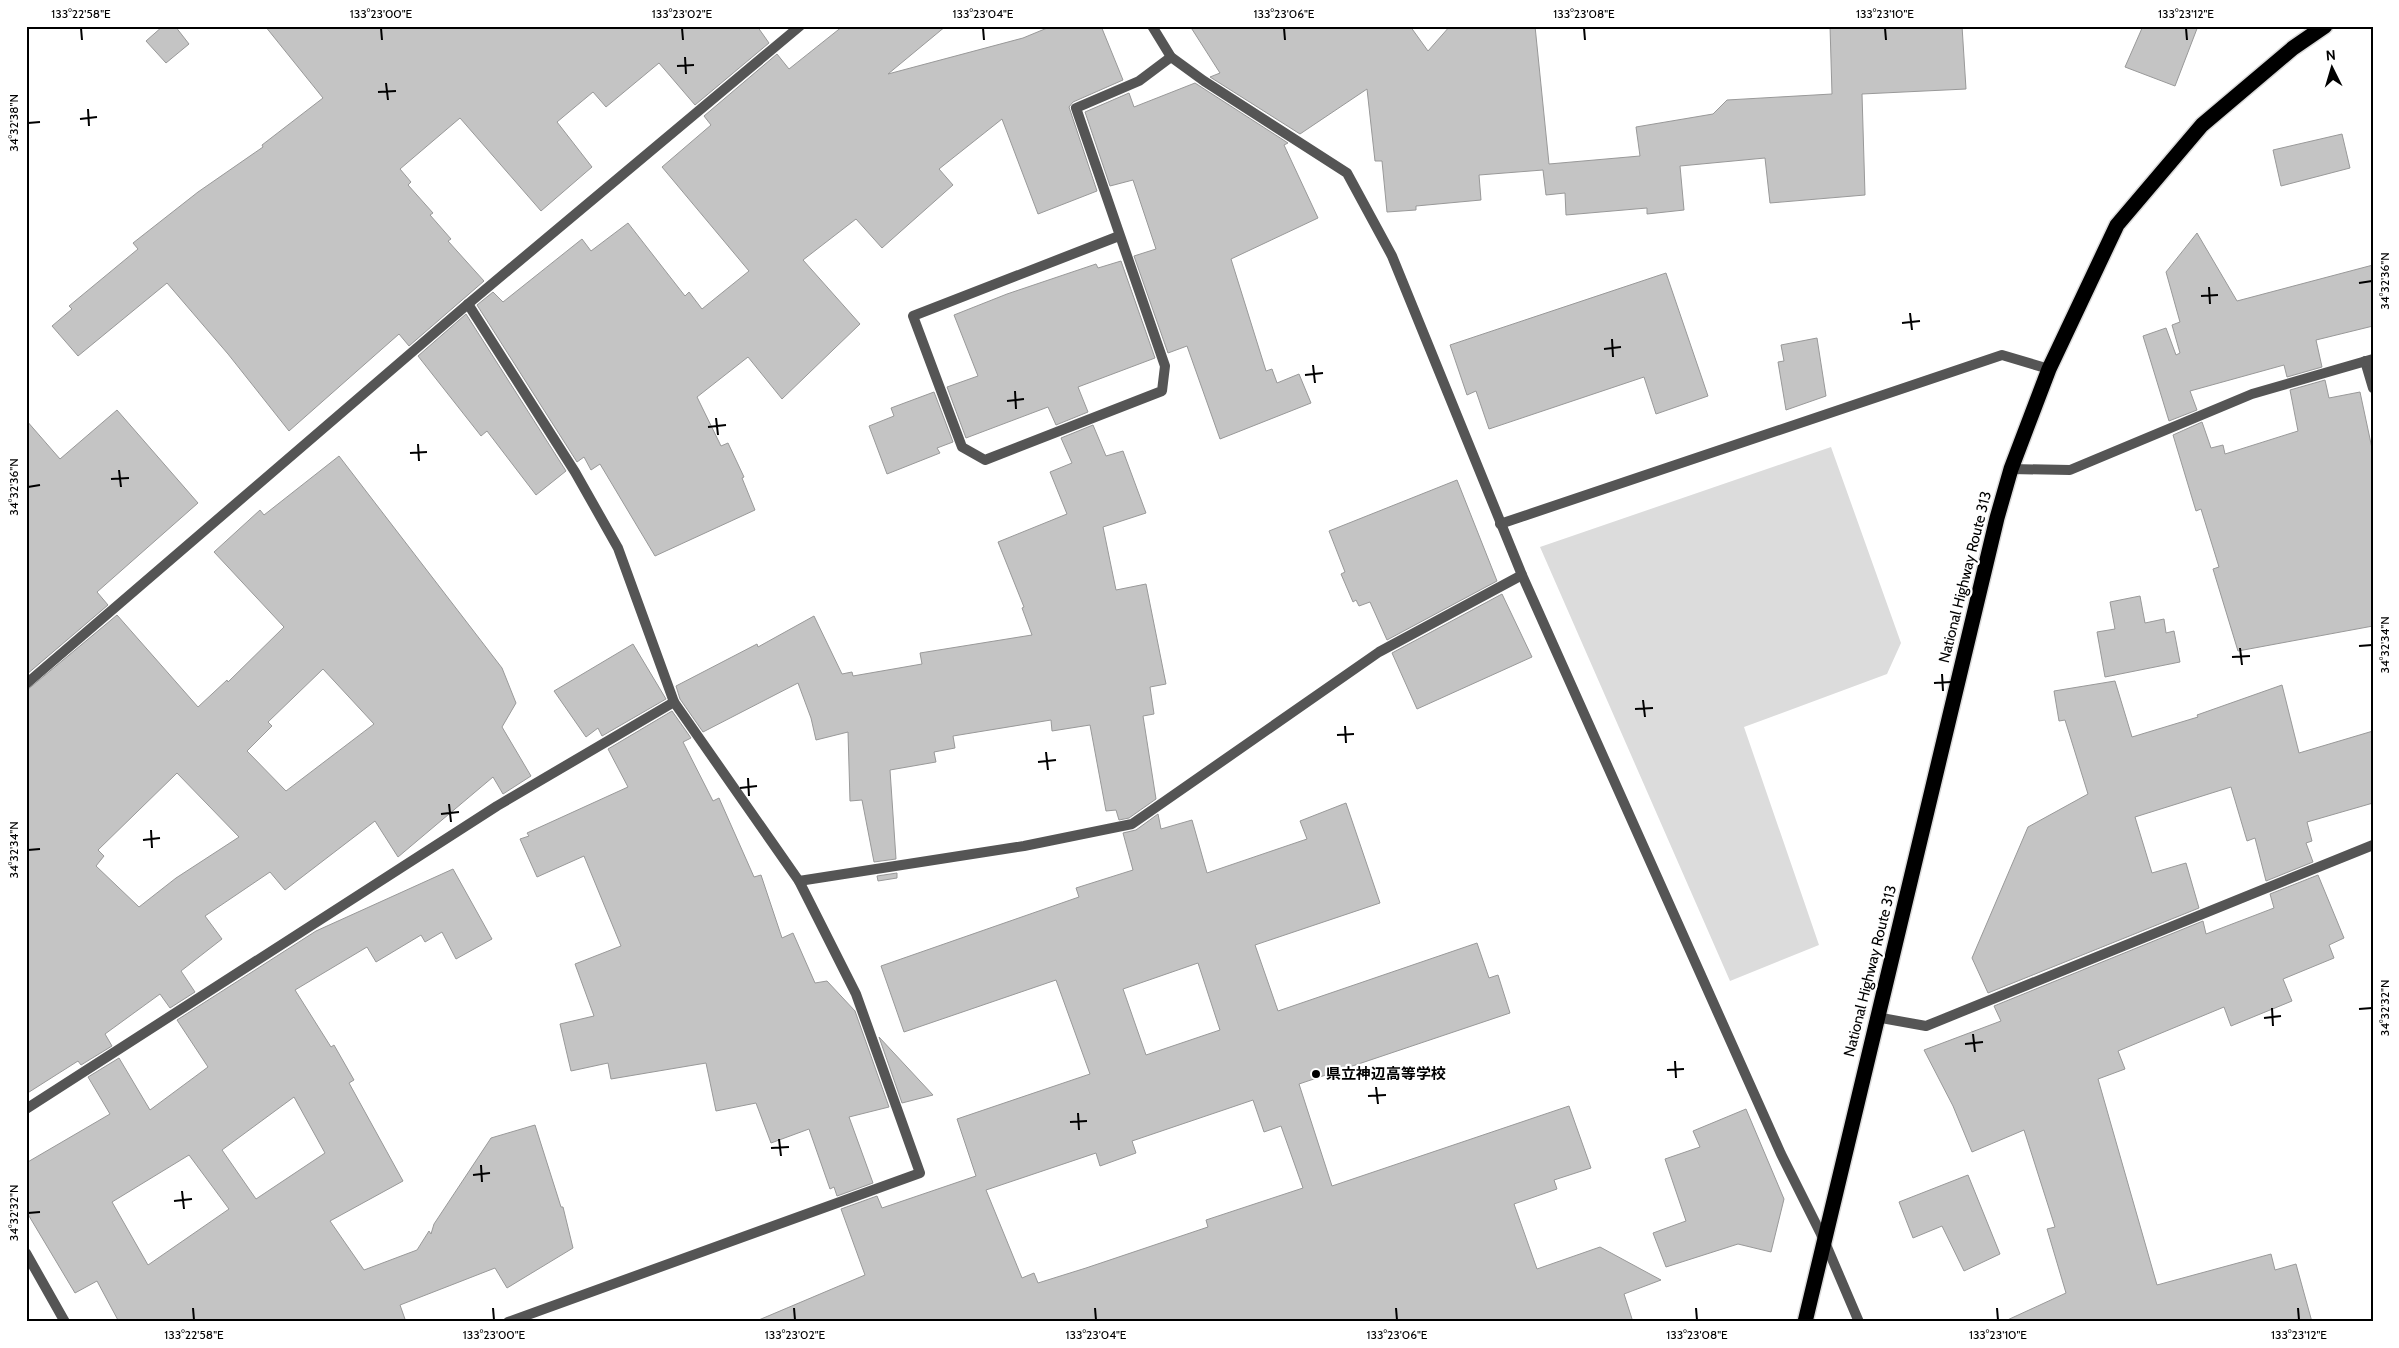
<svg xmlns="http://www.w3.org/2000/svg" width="2399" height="1348" viewBox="0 0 2399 1348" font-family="Cabin,'Noto Sans JP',sans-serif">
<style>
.green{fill:#dcdcdc}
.building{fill:#c4c4c4;stroke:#999;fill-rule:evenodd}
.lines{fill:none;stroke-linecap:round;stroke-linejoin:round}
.highway-casing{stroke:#dbdbdb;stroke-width:18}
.street{stroke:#555;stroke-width:10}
.highway{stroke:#000;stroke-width:15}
.ticks{fill:none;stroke:#000;stroke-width:2}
.poi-dot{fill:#000;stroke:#fff;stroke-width:2}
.labels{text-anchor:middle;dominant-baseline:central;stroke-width:4.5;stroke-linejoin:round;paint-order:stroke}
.street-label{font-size:15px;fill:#000;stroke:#fff}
.poi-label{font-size:15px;font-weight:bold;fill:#000;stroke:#fff;text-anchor:start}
.neatline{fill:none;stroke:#000;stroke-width:2}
.ticks-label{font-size:12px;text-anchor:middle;fill:#000}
</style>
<rect width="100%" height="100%" fill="#fff"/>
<!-- green -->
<polygon class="green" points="1831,447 1901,643 1887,674 1744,727 1819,945 1730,981 1540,547"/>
<!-- building -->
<g class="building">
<polygon points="163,26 175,26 189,44 166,63 146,41"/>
<polygon points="265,26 757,26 769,43 695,105 659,63 606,107 593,92 557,122 592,167 541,211 460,118 400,169 411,182 408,185 433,213 430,215 451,239 448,241 484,281 409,346 399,334 289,431 228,354 167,283 78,356 52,326 72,309 69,306 138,249 133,243 198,192 263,147 262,145 323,98"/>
<polygon points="843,26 946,26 888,74 1023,38 1052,26 1101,26 1123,80 1073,102 1069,107 1097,191 1038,214 1002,119 939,169 953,185 882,248 856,219 803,260 860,324 782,399 748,357 697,397 721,446 728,443 744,477 742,478 755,510 655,556 600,464 591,470 584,457 577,462 477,305 493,292 503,302 582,239 591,251 628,223 685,296 689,292 702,309 749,271 662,167 711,125 704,116 777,54 789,69"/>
<polygon points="1190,26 1410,26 1428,51 1450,26 1535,26 1549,164 1640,156 1636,127 1713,114 1727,100 1832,94 1830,26 1962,26 1966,89 1862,94 1865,195 1770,203 1765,158 1680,166 1684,210 1647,214 1647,208 1566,215 1565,193 1546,195 1543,170 1479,175 1481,200 1416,206 1416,210 1387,212 1382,161 1375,161 1367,89 1300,134 1210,77 1220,73"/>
<polygon points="2143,26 2198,26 2175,86 2125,67"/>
<polygon points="1195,83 1288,143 1284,145 1318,218 1231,259 1266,371 1272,369 1277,383 1299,374 1311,403 1220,439 1187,346 1168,353 1134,256 1156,249 1133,180 1110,186 1085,112 1129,93 1134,107"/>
<polygon points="2342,134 2350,168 2281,186 2273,150"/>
<polygon points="2197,233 2237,301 2373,265 2373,326 2316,340 2322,367 2287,377 2284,365 2190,391 2197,410 2169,421 2143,336 2166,328 2176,355 2180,353 2172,325 2180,322 2166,272"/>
<polygon points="1121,261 1155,358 1078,387 1088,412 1056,425 1048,407 966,438 947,387 978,376 954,315 1007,294 1096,264 1098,268"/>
<polygon points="1666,273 1708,396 1656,414 1644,377 1489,429 1476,391 1467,395 1450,345"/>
<polygon points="466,314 566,471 536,495 487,431 481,436 418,356"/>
<polygon points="1817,338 1826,396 1786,410 1778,362 1784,361 1781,345"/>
<polygon points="2325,380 2329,398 2360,392 2373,453 2373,626 2238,651 2213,569 2219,567 2201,509 2196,511 2173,435 2202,422 2211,448 2223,445 2225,454 2298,431 2290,390"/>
<polygon points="934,392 953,442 937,448 940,453 887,474 869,426 894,416 891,408"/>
<polygon points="117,410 198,503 97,592 108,605 26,675 26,420 60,459"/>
<polygon points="1093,425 1106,456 1123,451 1146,513 1103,527 1116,590 1146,584 1166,684 1150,687 1154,714 1143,716 1156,799 1129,818 1119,820 1116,810 1106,811 1090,725 1052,731 1051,720 953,736 955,748 934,752 936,762 890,770 896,859 874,862 862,800 850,801 848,732 816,740 811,718 798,683 703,732 680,699 676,686 757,644 758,647 814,616 842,674 852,672 853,676 922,664 920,653 1032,635 1022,608 1024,607 998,542 1067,514 1050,472 1072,463 1061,438"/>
<path d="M339 456 502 668 516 703 502 727 531 776 503 794 493 777 398 857 375 821 285 890 270 872 205 916 222 939 181 971 195 992 170 1008 160 994 105 1034 112 1046 81 1065 78 1061 26 1094V691L117 615 198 707 227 680 228 682 284 627 214 552 260 510 264 515ZM323 669 374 724 286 791 247 751 272 726 268 722ZM177 773 239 837 176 878 139 907 96 866 104 856 98 850Z"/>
<polygon points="1457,480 1497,581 1387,640 1370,602 1359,606 1356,600 1353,602 1341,574 1345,572 1329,531"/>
<polygon points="1502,594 1532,657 1417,709 1392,653"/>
<polygon points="2140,596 2145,623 2164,619 2166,633 2174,631 2180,662 2105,677 2097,632 2115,629 2110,602"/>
<polygon points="633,644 666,699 602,736 598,728 586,737 554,691"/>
<polygon points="2115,681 2132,737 2198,717 2197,715 2282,685 2299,753 2373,731 2373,803 2307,822 2312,841 2306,843 2313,862 2266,881 2255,838 2247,841 2231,787 2135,817 2152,873 2186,863 2199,908 1988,993 1972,958 2028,827 2088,794 2065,720 2059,721 2054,691"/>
<polygon points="672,711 691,738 683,742 713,801 719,798 754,877 761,875 782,938 793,933 815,983 827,981 855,1011 889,1107 849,1117 873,1183 837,1196 834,1187 830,1189 809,1129 771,1143 756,1103 716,1111 706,1063 611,1079 608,1063 571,1071 560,1024 594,1016 575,964 621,946 584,856 537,877 520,839 529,836 527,833 628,787 608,749"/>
<path d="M1346 803 1380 903 1255 945 1278 1011 1477 943 1489 978 1498 975 1510 1013 1299 1084 1332 1186 1569 1106 1591 1168 1554 1180 1557 1189 1514 1204 1537 1269 1600 1247 1661 1280 1624 1294 1633 1322H754L865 1275 841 1209 877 1196 882 1208 976 1176 957 1119 1090 1074 1056 980 904 1032 881 966 1079 897 1076 888 1133 870 1123 833 1136 830 1158 814 1161 829 1192 820 1207 873 1307 839 1300 821ZM1198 963 1220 1030 1146 1055 1123 989ZM1253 1100 1264 1132 1281 1126 1303 1188 1206 1220 1208 1227 1086 1268 1038 1283 1034 1273 1022 1278 986 1190 1096 1153 1100 1166 1136 1153 1132 1141Z"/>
<path d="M453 869 492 939 456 959 442 932 425 942 421 935 376 962 367 947 295 990 331 1047 334 1045 354 1080 349 1083 403 1181 330 1221 364 1270 417 1250 429 1231 431 1234 434 1224 491 1138 535 1125 561 1207H563L573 1248 507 1288 495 1268 400 1305 406 1322H119L97 1281 75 1293 26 1211V1163L110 1114 88 1077 119 1058 150 1110 208 1067 177 1020 316 931ZM294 1097 325 1153 256 1199 222 1150ZM189 1155 229 1209 148 1265 112 1202Z"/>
<polygon points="897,873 897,878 878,881 877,876"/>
<polygon points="2318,875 2344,938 2329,945 2334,958 2283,979 2292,1001 2231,1026 2224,1007 2118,1051 2125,1069 2098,1079 2157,1285 2271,1254 2275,1270 2296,1264 2312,1322 2003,1322 2066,1293 2047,1229 2055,1227 2024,1130 1972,1152 1953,1106 1924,1050 2001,1021 1994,1006 2203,921 2206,934 2274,908 2270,894"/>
<polygon points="879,1037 933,1095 902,1103"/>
<polygon points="1746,1109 1784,1199 1771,1252 1738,1244 1666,1267 1653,1233 1686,1221 1665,1159 1700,1147 1693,1131"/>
<polygon points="1968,1175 2000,1254 1964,1271 1942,1226 1913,1238 1899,1202"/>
</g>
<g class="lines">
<!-- highway casing -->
<g class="highway-casing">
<polyline id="highway" points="1805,1322 1997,518 2011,469 2049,369 2117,225 2202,125 2293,48 2325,26"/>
</g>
<!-- street -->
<g class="street">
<polyline points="1152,26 1171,57 1204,81 1347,173 1392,256 1522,575 1781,1154 1824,1240 1859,1322"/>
<polyline points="1119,236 913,316 962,447 985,460 1162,391 1165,366 1076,108 1139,81 1171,57"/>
<polyline points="468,304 575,472 618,548 674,702 799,881 856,994 920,1173 508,1322"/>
<polyline points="2365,361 2373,388"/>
<polyline points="2011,469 2070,470 2252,394 2373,359"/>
<polyline points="1500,524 2002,355 2049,369"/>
<polyline points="26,684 468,304 800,26"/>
<polyline points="799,881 1024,846 1132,824 1379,652 1522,575"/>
<polyline points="1876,1017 1926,1026 2373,845"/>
<polyline points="26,1109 497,806 674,702"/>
<polyline points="26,1253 65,1322"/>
</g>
<!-- highway -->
<use href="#highway" class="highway"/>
</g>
<!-- ticks -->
<path class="ticks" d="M81 28 82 40M381 28 382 40M682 28 683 40M983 28 984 40M1284 28 1285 40M1584 28 1585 40M1885 28 1886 40M2186 28 2187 40M685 57 686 74M677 66 694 65M386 83 388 100M378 92 396 91M88 109 89 126M80 119 97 117M28 123 40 122M2359 283 2372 281M2209 287 2210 304M2201 296 2218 295M1910 313 1912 330M1902 323 1920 321M1612 339 1613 357M1604 349 1621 347M1313 365 1315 383M1305 375 1323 373M1015 391 1016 409M1007 401 1024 399M716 418 718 435M708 427 726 425M418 444 419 461M410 453 427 452M119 470 121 487M111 479 129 478M28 487 40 485M2359 646 2372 645M2240 648 2242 665M2232 657 2250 656M1942 674 1943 691M1934 683 1951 682M1643 700 1645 717M1635 709 1653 708M1345 726 1346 743M1337 735 1354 734M1046 752 1048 770M1038 762 1056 760M748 778 749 796M740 788 757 786M449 804 451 822M441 814 459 812M151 830 152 848M143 840 160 838M28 850 40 849M2272 1008 2273 1026M2359 1009 2372 1008M2264 1018 2281 1016M1973 1034 1975 1052M1965 1044 1983 1042M1675 1061 1676 1078M1667 1070 1684 1069M1376 1087 1378 1104M1368 1096 1386 1095M1078 1113 1079 1130M1070 1122 1087 1121M779 1139 781 1156M771 1148 789 1147M481 1165 482 1182M473 1175 490 1173M182 1191 184 1209M174 1201 192 1199M28 1213 40 1212M193 1308 194 1320M493 1308 494 1320M794 1308 795 1320M1095 1308 1096 1320M1396 1308 1397 1320M1696 1308 1697 1320M1997 1308 1998 1320M2298 1308 2299 1320"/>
<!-- markers -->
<circle class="poi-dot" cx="1316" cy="1074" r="5"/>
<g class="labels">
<!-- street labels -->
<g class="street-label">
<text transform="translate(1965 577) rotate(-76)">National Highway Route 313</text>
<text transform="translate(1870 971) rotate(-76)">National Highway Route 313</text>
</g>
<!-- poi labels -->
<g class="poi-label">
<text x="1326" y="1074">県立神辺高等学校</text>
</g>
</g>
<!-- border -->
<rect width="2399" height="1348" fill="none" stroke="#ffffff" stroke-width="55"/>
<!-- north arrow -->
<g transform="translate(2332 68) rotate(355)" stroke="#ffffff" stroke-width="4" paint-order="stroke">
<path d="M0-4L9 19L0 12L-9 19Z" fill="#000000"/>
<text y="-8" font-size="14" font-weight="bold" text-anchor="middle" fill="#000000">N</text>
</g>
<rect x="28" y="28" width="2344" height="1292" class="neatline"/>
<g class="ticks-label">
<text x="81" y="18">133°22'58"E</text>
<text x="381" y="18">133°23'00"E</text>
<text x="682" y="18">133°23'02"E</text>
<text x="983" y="18">133°23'04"E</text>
<text x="1284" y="18">133°23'06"E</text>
<text x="1584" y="18">133°23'08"E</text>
<text x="1885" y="18">133°23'10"E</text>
<text x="2186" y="18">133°23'12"E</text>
<text transform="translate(14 123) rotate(-90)" y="4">34°32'38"N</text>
<text transform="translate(2385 281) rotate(-90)" y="4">34°32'36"N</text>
<text transform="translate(14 487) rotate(-90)" y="4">34°32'36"N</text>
<text transform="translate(2385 645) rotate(-90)" y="4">34°32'34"N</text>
<text transform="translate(14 850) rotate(-90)" y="4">34°32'34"N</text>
<text transform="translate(2385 1008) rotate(-90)" y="4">34°32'32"N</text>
<text transform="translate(14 1213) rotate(-90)" y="4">34°32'32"N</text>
<text x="194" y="1339">133°22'58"E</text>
<text x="494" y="1339">133°23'00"E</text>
<text x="795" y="1339">133°23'02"E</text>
<text x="1096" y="1339">133°23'04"E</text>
<text x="1397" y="1339">133°23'06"E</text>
<text x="1697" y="1339">133°23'08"E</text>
<text x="1998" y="1339">133°23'10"E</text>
<text x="2299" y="1339">133°23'12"E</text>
</g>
</svg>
